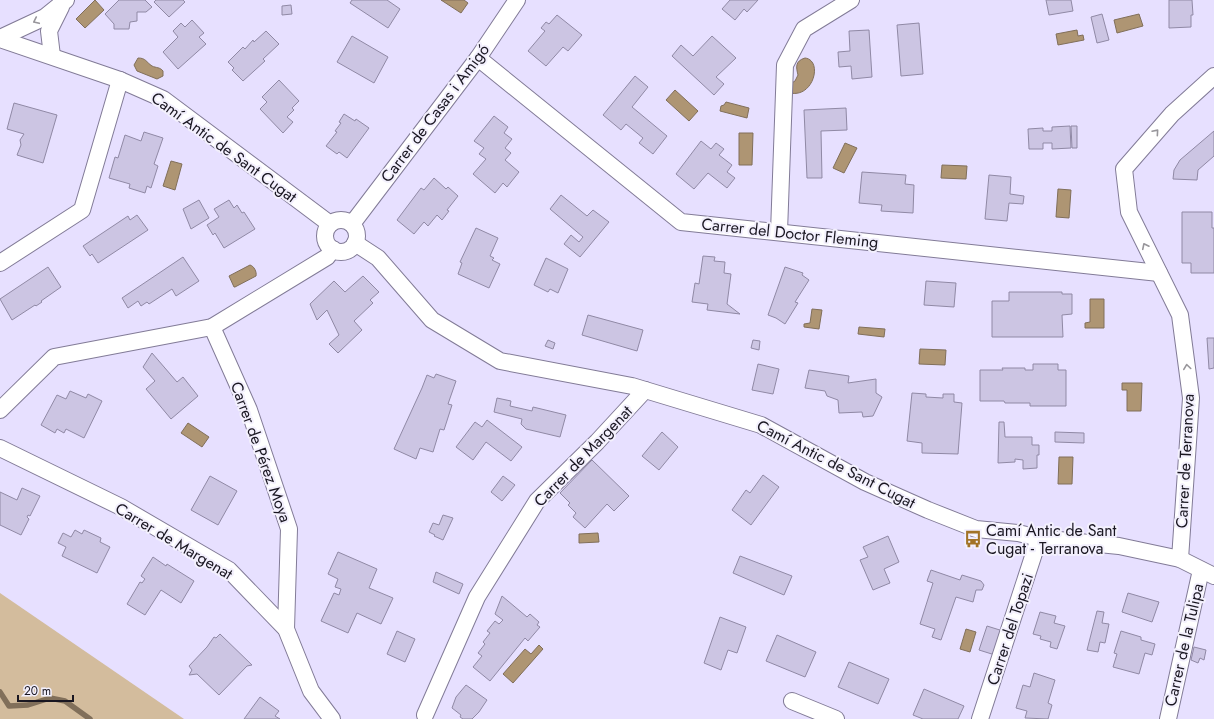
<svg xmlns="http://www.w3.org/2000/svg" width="1214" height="719" viewBox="0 0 1214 719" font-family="Jost,sans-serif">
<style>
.green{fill:#d3bc9d}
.water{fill:#ae9573;stroke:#816f5a}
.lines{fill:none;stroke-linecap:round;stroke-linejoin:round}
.stream{stroke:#816f5a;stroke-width:5.5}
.building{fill:#ccc5e3;stroke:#9089a5}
.street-casing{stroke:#827b97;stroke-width:18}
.street{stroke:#fff;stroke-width:16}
.oneway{stroke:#98969b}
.labels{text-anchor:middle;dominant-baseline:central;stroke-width:4;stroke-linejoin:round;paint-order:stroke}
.street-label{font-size:16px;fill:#191621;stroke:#f3f0fd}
.poi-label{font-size:16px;fill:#191621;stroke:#f3f0fd;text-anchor:start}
</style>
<rect width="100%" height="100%" fill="#e7e0ff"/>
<!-- green -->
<polygon class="green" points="0,593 184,719 0,719"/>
<!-- water -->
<g class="water">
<polygon points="95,0 104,10 85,28 76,19"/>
<polygon points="441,0 464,0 468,3 461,13"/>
<polygon points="1139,14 1143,26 1117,33 1114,20"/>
<polygon points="1077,30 1078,36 1083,35 1084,40 1058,45 1056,34"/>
<path d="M138 58C146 58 146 62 152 66 156 68 160 67 163 71V76L157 79 137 71 134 65Z"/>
<path d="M805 58C823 60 814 98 790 93V84L795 81 798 75C796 67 795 61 805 58Z"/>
<polygon points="675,90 698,111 689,121 666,100"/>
<polygon points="726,102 749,108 747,118 720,111 721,106 724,105"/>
<polygon points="739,133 753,133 752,165 739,165"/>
<polygon points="845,143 857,148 844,173 833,168"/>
<polygon points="171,161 182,164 175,190 163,186"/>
<polygon points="942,165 967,166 966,179 941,178"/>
<polygon points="1058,189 1071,190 1069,218 1056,217"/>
<path d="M250 265C254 266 257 272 256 276L235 287H234L229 276Z"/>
<polygon points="1090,299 1104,299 1104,328 1085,328 1085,323 1090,322"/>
<polygon points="812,309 822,310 819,329 804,327 804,324 810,323"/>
<polygon points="859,327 885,329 884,337 858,334"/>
<polygon points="920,349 946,350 945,365 919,364"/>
<polygon points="1122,383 1142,383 1141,411 1127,411 1127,390 1122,390"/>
<polygon points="188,423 209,437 202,447 181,433"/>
<polygon points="1059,457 1073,457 1072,484 1058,484"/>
<polygon points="598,533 599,542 579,543 579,534"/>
<polygon points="966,629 976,632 970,652 960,649"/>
<polygon points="539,645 543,649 513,683 503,674 525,649 531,654"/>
</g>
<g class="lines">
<!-- stream -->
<polyline class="stream" points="0,692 9,706 28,705 50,698 65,701 90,719"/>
</g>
<!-- building -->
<g class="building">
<polygon points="119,0 145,0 152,7 146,12 137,12 137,21 130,22 129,29 114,29 114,24 105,14"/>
<polygon points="156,0 183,0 185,2 169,17 154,2"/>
<polygon points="352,0 387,0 400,9 388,28 350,3"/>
<polygon points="730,0 758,0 747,12 744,9 735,20 722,9"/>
<polygon points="1046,0 1071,0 1073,11 1049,15"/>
<polygon points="1169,0 1192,0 1193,15 1191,15 1191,27 1169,28"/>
<polygon points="291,5 292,14 282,15 282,6"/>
<polygon points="1102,14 1109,40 1097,43 1091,17"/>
<polygon points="557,15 582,35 568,51 563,47 546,66 528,51 545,31 541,28 546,22 549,24"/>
<polygon points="192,20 204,33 199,37 206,44 178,69 163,52 178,37 173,31 181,23 185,27"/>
<polygon points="919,23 923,74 901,76 897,25"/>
<polygon points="869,30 872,77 852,79 851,66 839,67 838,52 850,51 849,31"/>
<polygon points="266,31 279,44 263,59 265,61 243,81 232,70 234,68 228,62 243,47 245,49 253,40 254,42"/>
<polygon points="352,36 388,57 374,83 337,62"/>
<polygon points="712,36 736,58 716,77 724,84 714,95 672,56 681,45 693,56"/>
<polygon points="635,76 648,87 632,107 667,136 653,154 639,143 643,138 626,124 621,130 603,115"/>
<polygon points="279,80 299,101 292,108 294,110 287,117 293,122 283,133 260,109 267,102 262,97"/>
<polygon points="14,103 57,115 43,163 17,155 21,145 20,140 24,134 7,129"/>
<polygon points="846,108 847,130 821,131 822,178 807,178 804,110"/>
<polygon points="344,114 355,121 356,119 369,128 347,158 339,152 337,154 326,146 337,132 335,131 341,123 339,122"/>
<polygon points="494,116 508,127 504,133 512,139 505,148 511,153 505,160 519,172 507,187 503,183 495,193 473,174 486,159 479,154 484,148 474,141"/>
<polygon points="1070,126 1071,148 1052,149 1052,143 1043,143 1043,149 1029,149 1028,129 1043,128 1043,131 1052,131 1052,127"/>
<polygon points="1071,126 1077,126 1077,148 1072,148"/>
<polygon points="1214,131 1214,156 1198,170 1197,180 1173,179 1174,170 1180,160"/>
<polygon points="144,132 163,138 154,164 158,166 151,188 147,186 145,193 129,188 130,184 109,178 115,157 118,158 125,135 141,141"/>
<polygon points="701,141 711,149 716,143 724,149 719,155 732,165 727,172 735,178 727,188 708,173 694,189 676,174"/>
<polygon points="862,172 906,175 905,184 914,185 913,213 881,211 882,205 859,203"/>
<polygon points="989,175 1011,177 1010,194 1024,196 1023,204 1009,203 1007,221 985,219"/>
<polygon points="434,178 446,189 448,187 458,196 447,210 449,211 442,220 437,215 428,226 424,222 414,234 397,220 421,188 424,190"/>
<polygon points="561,195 587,216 593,210 609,222 580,257 564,244 571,235 579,242 583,237 550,209"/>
<polygon points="199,200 209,218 191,229 183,209"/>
<polygon points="229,200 234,208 237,205 242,213 244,212 255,229 224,248 215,233 213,235 207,225 219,217 214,209"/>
<polygon points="1182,212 1212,212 1212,228 1214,228 1214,273 1191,273 1191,263 1182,263"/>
<polygon points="137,215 148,230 98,263 92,254 90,256 83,246 128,216 130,220"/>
<polygon points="476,228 498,238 490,256 494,258 492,260 500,264 489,288 458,274 462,263 460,262"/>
<polygon points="703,256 715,257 714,261 725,262 724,273 731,274 727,304 740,314 707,310 708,304 692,302 695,283 699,284"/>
<polygon points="183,257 199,281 176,296 172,289 149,304 147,302 141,306 138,301 128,308 122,298"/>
<polygon points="546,258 568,269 558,293 550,289 548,292 534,285"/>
<polygon points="48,267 61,287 41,301 42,302 36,306 35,305 12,320 0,299"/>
<polygon points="785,267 803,273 802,275 809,280 795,302 798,303 785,324 776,318 768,315"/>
<polygon points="363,276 379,292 370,300 373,303 354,321 362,330 338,353 329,344 339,335 327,310 317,320 310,304 334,281 345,292"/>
<polygon points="926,281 956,283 954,307 924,305"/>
<polygon points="1009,292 1062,292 1062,294 1072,294 1072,314 1062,315 1063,337 992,337 992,301 1009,301"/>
<polygon points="588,315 643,330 637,351 582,335"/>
<polygon points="1207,338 1214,338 1214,368 1209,369"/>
<polygon points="548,340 555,343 553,349 545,346"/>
<polygon points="753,340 760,341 759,350 751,348"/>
<polygon points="152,353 177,382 183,377 198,396 171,419 146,389 155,381 143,367"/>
<polygon points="758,364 779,369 773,394 752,390"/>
<polygon points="1033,364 1058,364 1058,370 1066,370 1066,406 1030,406 1030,403 1005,403 1004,401 980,401 980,370 1003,370 1002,368 1025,368 1025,370 1033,370"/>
<polygon points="809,370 849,376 848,383 876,379 876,393 882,397 873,416 863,417 862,412 839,413 838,400 827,396 825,391 805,388"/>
<polygon points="436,374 456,381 448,404 452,405 444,430 440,429 433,452 420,448 416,459 394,449 422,388 427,375 434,378"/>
<polygon points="70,391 86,398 88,394 102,401 84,438 66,429 64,433 57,429 55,433 41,425 57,395 66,399"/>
<polygon points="912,393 926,394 926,397 943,398 943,394 954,394 954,402 962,403 958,454 922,453 922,443 907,441"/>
<polygon points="497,398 511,401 510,406 532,411 533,407 566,415 560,437 526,429 521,424 522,419 494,412"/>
<polygon points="487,420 522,447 511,461 486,442 473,460 456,447 475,422 482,427"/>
<polygon points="999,422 1004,422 1005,437 1032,437 1032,445 1039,445 1039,455 1037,455 1037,468 1023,469 1023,460 1015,459 1015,462 998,463"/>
<polygon points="662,432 678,447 659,470 642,456"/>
<polygon points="1055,432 1084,433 1084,443 1055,442"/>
<polygon points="592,460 629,496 614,511 607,504 585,528 573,517 576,513 568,505 570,503 560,493"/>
<polygon points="763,475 779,487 751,525 732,510 746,490 750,493"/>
<polygon points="210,476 237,491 218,525 191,510"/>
<polygon points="503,476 515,485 502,501 491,492"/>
<polygon points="22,488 40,496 30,516 28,515 27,517 29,519 21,535 0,525 0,492 17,500"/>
<polygon points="443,515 453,518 443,540 434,536 435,535 429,532 433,523 439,525"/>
<polygon points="75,530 82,534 84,530 101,538 100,542 110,547 97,573 62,556 66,547 58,543 63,533 71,537"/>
<polygon points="888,536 899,562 884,569 890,583 873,590 860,560 868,557 863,547"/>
<polygon points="338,552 377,569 369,588 393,598 381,624 357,613 348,633 321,621 334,593 339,595 341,589 335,587 338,579 328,574"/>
<polygon points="740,556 792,576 784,595 733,573"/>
<polygon points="153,557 166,566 167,564 194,581 181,603 161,590 145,615 127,604 140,582 142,583 145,579 141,576"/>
<polygon points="931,570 960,580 962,575 981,581 984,585 982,590 976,590 973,602 956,597 941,640 932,637 935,629 920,624 933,583 927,581"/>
<polygon points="436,572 463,584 459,594 433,582"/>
<polygon points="1128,593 1159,602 1152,622 1122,612"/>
<polygon points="502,596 527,617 530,614 539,622 537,625 540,627 528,641 525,638 490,681 473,667 482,656 478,653 485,644 483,642 490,633 487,631 495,621 499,624 503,620 495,614"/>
<polygon points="1097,611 1104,612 1102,623 1109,624 1105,643 1100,642 1098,652 1087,650"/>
<polygon points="1040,612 1056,616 1054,623 1065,626 1057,649 1050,647 1051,642 1040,639 1041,636 1033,634"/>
<polygon points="720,617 746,627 737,653 728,650 721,670 704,663"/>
<polygon points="987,626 1003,631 995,655 979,650"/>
<polygon points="397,631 415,639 405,662 387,654"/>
<polygon points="1121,631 1141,637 1141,640 1155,644 1152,655 1145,653 1139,674 1113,667 1117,654 1114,653"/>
<polygon points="220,634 252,665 247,666 219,695 197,674 189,675 192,670 189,666 207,647 214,637 216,638"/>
<polygon points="777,635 816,652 805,677 766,661"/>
<polygon points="1194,647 1206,650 1204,660 1200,658 1198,663 1191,660"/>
<polygon points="849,662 889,679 878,704 838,687"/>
<polygon points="1034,673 1055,680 1048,703 1052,705 1048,719 1025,718 1027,711 1016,708 1023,685 1030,687"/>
<polygon points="466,685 487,700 479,712 472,719 463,719 460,717 461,715 452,708 456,697"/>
<polygon points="924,689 964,706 958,719 923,719 913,715"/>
<polygon points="260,697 279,711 275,716 280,719 244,719"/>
</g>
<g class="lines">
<!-- street casing -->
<g class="street-casing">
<g id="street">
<polyline points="0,38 45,17 66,0"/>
<polyline points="0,39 120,80 163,99 330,224"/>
<polyline points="52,56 49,31 61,7"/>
<polyline points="478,58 681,222 1159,273"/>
<circle cx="341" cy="236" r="16"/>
<polyline points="352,224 478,58 517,0"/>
<polyline points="779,232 785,65 804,29 851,0"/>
<polyline points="355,243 378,258 432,320 500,361 632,386 761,425 865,482 928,510 976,529 1018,533 1039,538 1119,546 1180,559 1214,576"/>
<polyline points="0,263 82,210 120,80"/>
<polyline points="212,327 249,410 289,529 286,629"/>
<polyline points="0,410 54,357 212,327 327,257 333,249"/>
<polyline points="0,448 121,507 229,570 286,629 311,691 332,719"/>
<polyline points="1180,559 1191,398 1180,315 1129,212 1124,169 1172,114 1214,76"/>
<polyline points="792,701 836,719"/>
<polyline points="425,715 477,597 537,501 597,442 645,390"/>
<polyline points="980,719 1039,538"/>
<polyline points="1168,719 1201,570"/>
</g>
</g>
<!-- street -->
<use href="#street" class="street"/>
</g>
<!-- one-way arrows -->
<defs><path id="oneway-chevron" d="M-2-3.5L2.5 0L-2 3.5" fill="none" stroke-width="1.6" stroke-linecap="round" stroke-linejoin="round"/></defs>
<g class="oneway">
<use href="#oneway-chevron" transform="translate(36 21) rotate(155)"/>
<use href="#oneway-chevron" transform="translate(1156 132) rotate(-49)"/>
<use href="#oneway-chevron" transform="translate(1145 246) rotate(-116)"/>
<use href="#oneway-chevron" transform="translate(1187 367) rotate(-98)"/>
</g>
<!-- icons -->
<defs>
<g id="bus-bare" transform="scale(1.38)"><path d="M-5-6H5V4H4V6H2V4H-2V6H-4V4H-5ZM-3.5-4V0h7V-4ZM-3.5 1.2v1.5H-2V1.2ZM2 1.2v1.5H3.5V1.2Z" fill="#a27326" stroke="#f3f0fd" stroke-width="2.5" paint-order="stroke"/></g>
</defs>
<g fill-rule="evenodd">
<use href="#bus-bare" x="973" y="539"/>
</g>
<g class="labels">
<!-- street labels -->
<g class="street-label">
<text transform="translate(435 113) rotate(-53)">Carrer de Casas i Amigó</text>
<text transform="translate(224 147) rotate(36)">Camí Antic de Sant Cugat</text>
<text transform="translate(790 233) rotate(6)">Carrer del Doctor Fleming</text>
<text transform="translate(261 452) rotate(70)">Carrer de Pérez Moya</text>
<text transform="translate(583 456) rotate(-46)">Carrer de Margenat</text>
<text transform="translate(1185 461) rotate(-87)">Carrer de Terranova</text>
<text transform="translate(836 464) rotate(27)">Camí Antic de Sant Cugat</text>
<text transform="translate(174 541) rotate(31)">Carrer de Margenat</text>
<text transform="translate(1010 629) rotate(-72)">Carrer del Topazi</text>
<text transform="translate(1184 645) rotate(-77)">Carrer de la Tulipa</text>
</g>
<!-- poi labels -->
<g class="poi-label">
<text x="986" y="530">Camí Antic de Sant<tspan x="986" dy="18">Cugat - Terranova</tspan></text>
</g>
</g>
<!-- scale -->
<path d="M18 695v6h55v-6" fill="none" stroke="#191621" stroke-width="2"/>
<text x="24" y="695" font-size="12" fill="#191621" stroke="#f3f0fd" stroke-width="3" paint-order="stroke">20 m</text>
</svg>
